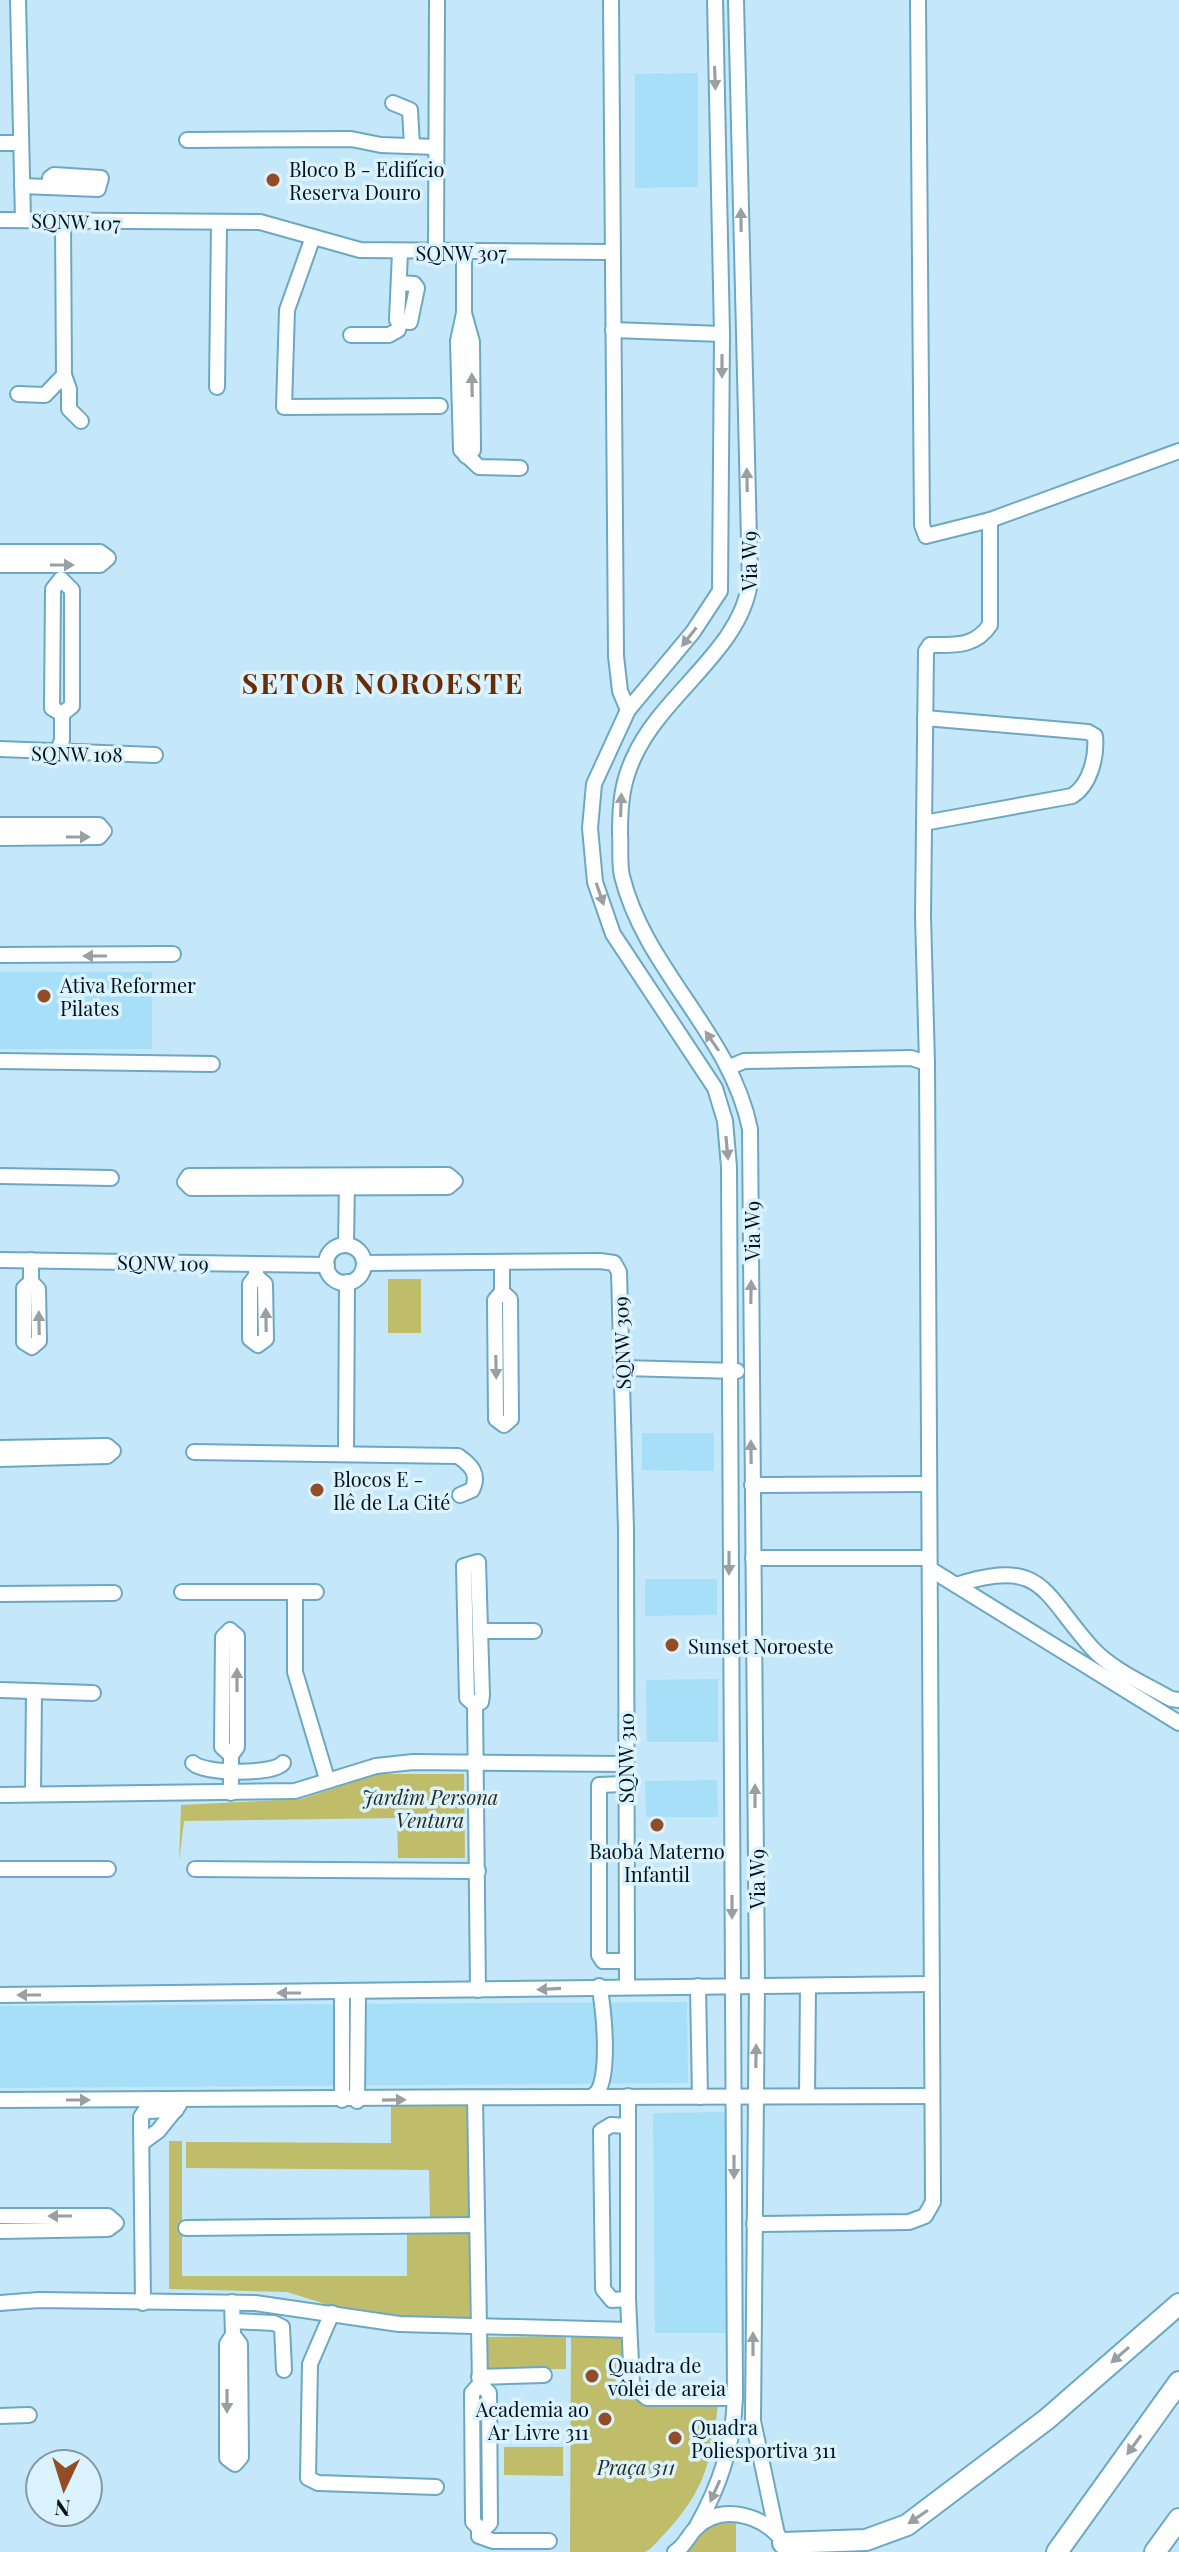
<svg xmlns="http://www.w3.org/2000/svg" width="1179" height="2552" viewBox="0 0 1179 2552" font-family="'Playfair Display',serif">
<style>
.built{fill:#a7dff8}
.green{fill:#c0bd6a}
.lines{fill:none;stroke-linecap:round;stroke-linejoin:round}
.minor-casing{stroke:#6ca8c2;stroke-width:18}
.highway-casing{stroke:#6ca8c2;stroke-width:24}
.minor{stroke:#fff;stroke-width:14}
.highway{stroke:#fff;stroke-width:20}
.oneway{fill:#99a0a3}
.poi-dot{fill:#934d26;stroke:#dbf3fe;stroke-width:3}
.labels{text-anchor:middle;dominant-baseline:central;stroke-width:7;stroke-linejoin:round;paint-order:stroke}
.poi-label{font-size:20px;fill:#00111a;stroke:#dbf3fe;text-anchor:start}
.street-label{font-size:20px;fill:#00111a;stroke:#dbf3fe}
.park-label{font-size:20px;font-style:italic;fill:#2b2b17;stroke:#dbf3fe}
.district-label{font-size:28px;font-weight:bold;letter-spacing:2px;fill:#692c04;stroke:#dbf3fe}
</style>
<rect width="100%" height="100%" fill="#c4e8f9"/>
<!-- built -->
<g class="built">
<polygon points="698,73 698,187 635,188 635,74"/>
<rect x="0" y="972" width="152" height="77"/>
<polygon points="642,1433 714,1433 714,1471 642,1470"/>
<polygon points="645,1579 717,1579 717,1615 645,1616"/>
<polygon points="718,1679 718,1742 647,1742 646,1680"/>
<polygon points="717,1780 718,1817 646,1817 645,1781"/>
<polygon points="687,2002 688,2083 0,2088 0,2006"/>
<polygon points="725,2112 728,2333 655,2333 653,2113"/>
</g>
<!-- green -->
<g class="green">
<rect x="388" y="1279" width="33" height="54"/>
<polygon points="378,1774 464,1774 465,1858 398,1858 397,1818 184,1821 179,1862 181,1805 301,1799"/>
<polygon points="472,2104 474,2220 430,2220 429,2170 186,2168 186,2142 391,2143 391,2105"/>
<polygon points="169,2141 182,2141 182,2276 407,2276 407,2231 473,2231 472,2327 399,2327 287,2292 169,2289"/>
<path d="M625 2334C625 2349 622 2366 624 2380 631 2414 692 2403 718 2403 711 2473 700 2499 650 2549L645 2552H570L571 2335Z"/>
<polygon points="566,2336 566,2369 488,2370 487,2337"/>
<polygon points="504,2447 563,2447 563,2476 504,2475"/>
<polygon points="736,2519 736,2552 683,2552 704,2528"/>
</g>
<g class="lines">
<!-- minor casing -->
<g class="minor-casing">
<g id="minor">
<polyline points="18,0 23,220"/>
<polyline points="611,0 616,656 620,691 628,710"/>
<path d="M736 0 750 582C741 650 662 694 634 757 622 782 620 805 620 833 621 847 619 863 622 876 645 970 731 1034 750 1129L757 1986 753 2421 777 2534"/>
<polyline points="918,0 922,525 926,536 990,520 1179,451"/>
<polyline points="393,103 410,110 412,146"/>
<polyline points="187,140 351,139 381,145 436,147"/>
<polyline points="0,143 21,143"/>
<polyline points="22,186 98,189 101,178 54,175 50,178 49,186"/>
<polyline points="0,220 260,222 360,250 611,252"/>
<polyline points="63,221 64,375 69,389 69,409 81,421"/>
<polyline points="313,237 287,310 284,407 440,406"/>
<polyline points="464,251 464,313 458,341 461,450 479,467 520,468"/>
<polyline points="436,252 437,0"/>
<polyline points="399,283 414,284 417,288 410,322 397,320 400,252"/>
<polyline points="464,313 472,342 473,450 466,456"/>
<polyline points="613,330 722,334"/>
<polyline points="351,335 389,335 398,330 400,322"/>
<polyline points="217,387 219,224"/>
<polyline points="18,394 45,395 64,375"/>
<polyline points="0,552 100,552 108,558 100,565 0,565"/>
<polygon points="61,579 72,590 72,706 62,714 52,708 53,589"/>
<polyline points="0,749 155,755"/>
<polyline points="57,753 62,740 62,714"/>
<path d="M924 823 1072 796C1090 785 1097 757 1095 736L1088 732 925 718"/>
<polyline points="0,825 99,825 104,831 99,837 0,838"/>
<polyline points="0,955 173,954"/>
<polyline points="0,1061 212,1064"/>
<polyline points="730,1067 744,1061 911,1058 927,1063"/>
<polygon points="448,1175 455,1181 448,1187 191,1188 185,1182 189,1176"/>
<polyline points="0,1176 111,1178"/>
<polyline points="346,1245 347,1180"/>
<circle cx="345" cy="1264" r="19"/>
<polyline points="0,1260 327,1265"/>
<polyline points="31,1260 31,1282 38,1289 39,1341 32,1347 24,1342 24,1288 31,1282"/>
<polyline points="364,1263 600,1261 614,1263 619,1272 626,1530 627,1986"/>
<polyline points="256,1276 265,1284 266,1339 258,1345 250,1339 250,1284 256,1276 256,1264"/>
<polyline points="502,1292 510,1299 511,1419 504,1425 496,1419 495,1300 502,1292 502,1262"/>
<polyline points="622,1368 737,1371"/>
<polyline points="0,1448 107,1446 113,1451 107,1456 0,1459"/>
<path d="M194 1452 458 1456C471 1465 480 1474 472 1490L460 1495"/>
<polyline points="346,1454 347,1282"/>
<polyline points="752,1485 927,1484"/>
<polyline points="753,1558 929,1558"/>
<polyline points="930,1569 1179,1723"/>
<path d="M956 1585C1043 1557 1042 1592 1092 1648 1112 1670 1145 1684 1171 1699L1179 1700"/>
<polyline points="182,1592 316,1592"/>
<polyline points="295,1592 295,1672 327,1779"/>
<polyline points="0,1594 114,1593"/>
<polyline points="482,1631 534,1631"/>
<polyline points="0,1690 93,1693"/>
<polyline points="475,1705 467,1698 464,1566 478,1562 482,1695 481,1702 475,1705 478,1990"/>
<path d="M193 1763C204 1774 273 1775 283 1763"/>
<polyline points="624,1784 599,1785 599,1955 603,1961 625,1961"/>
<polyline points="231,1793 231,1755 237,1747 237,1636 230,1630 223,1637 222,1747 231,1755"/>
<polyline points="33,1794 34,1691"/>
<polyline points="0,1795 295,1791 376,1766 413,1762 625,1764"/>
<polyline points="0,1869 108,1869"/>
<polyline points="195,1869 478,1871"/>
<polyline points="698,1986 700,2097"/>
<polyline points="0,1995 931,1984"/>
<path d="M595 2094C611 2083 604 2006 599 1986"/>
<polyline points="628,2096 628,2299 632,2385 647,2398 735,2398"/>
<polyline points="807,2096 808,1986"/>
<polyline points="475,2098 480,2384 472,2393 473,2522 482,2531 490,2523 489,2393 480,2384"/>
<path d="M0 2100C311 2098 621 2096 932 2096"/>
<polyline points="342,2100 342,1992"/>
<polyline points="357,2101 358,1992"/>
<polyline points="627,2126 611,2125 601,2131 603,2289 612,2300 628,2299"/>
<polyline points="143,2142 158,2131 179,2105"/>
<polyline points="0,2216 108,2216 116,2223 108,2229 0,2231"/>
<path d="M754 2224 909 2222 925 2216 933 2202 927 1063 923 916 926 651 930 645C955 645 975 647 990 625V520"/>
<polyline points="186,2228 477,2225"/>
<polyline points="232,2302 233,2335 240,2344 241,2457 235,2464 227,2458 227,2344 233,2335"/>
<polyline points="0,2303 39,2300 255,2303 399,2324 628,2330"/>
<polyline points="143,2303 141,2117 145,2111 176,2110"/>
<polyline points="332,2313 310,2364 308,2478 318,2483 436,2487"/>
<polyline points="233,2321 274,2323 282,2327 284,2370"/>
<polyline points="479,2377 544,2375"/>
<polyline points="0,2416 29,2415"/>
<path d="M697 2526C720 2485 733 2446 735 2398L729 1167 725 1121 715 1088 613 934 595 882 590 828 594 784 628 710 693 632 720 591 722 334 715 0"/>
<polyline points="479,2530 479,2536 493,2541 549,2541"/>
<path d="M675 2552C685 2546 688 2536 696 2528 720 2504 757 2514 778 2535"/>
</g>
</g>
<!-- highway casing -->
<g class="highway-casing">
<g id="highway">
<polyline points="783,2543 866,2540 907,2525 1047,2419 1179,2304"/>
<polyline points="1057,2552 1179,2382"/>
<polyline points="1155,2552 1179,2519"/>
</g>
</g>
<!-- minor -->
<use href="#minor" class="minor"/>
<!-- highway -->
<use href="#highway" class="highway"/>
</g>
<!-- one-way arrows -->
<defs><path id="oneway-solid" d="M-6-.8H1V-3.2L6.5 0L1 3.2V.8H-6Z" transform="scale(2)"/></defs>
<g class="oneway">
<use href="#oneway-solid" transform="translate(715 78) rotate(88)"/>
<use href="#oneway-solid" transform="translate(741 220) rotate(-91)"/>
<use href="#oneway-solid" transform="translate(722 366) rotate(90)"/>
<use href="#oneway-solid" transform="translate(472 385) rotate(-91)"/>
<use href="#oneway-solid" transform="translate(747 480) rotate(-91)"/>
<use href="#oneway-solid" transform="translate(62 565)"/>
<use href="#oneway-solid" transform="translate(689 637) rotate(128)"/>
<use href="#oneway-solid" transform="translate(621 805) rotate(-88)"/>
<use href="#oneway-solid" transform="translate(78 837)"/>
<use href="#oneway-solid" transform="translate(600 894) rotate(71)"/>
<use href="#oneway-solid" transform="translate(95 956) rotate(180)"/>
<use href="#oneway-solid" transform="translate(712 1041) rotate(-125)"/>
<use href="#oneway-solid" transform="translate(727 1148) rotate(85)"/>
<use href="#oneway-solid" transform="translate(751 1292) rotate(-89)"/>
<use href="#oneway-solid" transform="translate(266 1320) rotate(-91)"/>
<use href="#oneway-solid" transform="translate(39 1323) rotate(-91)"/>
<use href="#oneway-solid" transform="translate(496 1367) rotate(89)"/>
<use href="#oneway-solid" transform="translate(751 1452) rotate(-91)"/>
<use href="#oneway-solid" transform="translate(729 1563) rotate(90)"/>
<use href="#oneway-solid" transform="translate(237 1680) rotate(-90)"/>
<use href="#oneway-solid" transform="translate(755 1796) rotate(-90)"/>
<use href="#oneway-solid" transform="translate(732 1907) rotate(90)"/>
<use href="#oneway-solid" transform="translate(549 1989) rotate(177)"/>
<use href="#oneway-solid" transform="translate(289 1993) rotate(180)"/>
<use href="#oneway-solid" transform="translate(29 1995) rotate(180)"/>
<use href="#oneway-solid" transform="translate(756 2056) rotate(-89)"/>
<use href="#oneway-solid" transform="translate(78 2100)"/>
<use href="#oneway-solid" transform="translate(394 2100) rotate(-1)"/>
<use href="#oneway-solid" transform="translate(734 2167) rotate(90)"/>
<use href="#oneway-solid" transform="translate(60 2216) rotate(-180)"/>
<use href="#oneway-solid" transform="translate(753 2344) rotate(-90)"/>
<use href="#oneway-solid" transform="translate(1120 2355) rotate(139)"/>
<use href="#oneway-solid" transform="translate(227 2401) rotate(90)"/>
<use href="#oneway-solid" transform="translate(1134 2445) rotate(126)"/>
<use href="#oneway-solid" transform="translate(715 2491) rotate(114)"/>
<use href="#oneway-solid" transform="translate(918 2517) rotate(146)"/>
</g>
<!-- markers -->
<g class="poi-dot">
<circle cx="273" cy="180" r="8"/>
<circle cx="44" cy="996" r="8"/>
<circle cx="317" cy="1490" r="8"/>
<circle cx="672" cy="1645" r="8"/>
<circle cx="657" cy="1825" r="8"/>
<circle cx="592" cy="2376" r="8"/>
<circle cx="605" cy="2419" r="8"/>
<circle cx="675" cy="2438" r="8"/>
</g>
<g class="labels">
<!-- poi labels -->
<g class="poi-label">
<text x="289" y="168">Bloco B - Edifício<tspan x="289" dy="23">Reserva Douro</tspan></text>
<text x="60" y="984">Ativa Reformer<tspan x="60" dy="23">Pilates</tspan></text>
<text x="333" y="1478">Blocos E -<tspan x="333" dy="23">Ilê de La Cité</tspan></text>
<text x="688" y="1645">Sunset Noroeste</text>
<text x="657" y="1850" text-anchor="middle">Baobá Materno<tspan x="657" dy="23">Infantil</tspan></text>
<text x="608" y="2364">Quadra de<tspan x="608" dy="23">vôlei de areia</tspan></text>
<text x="589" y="2408" text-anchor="end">Academia ao<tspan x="589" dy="23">Ar Livre 311</tspan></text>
<text x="691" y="2426">Quadra<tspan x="691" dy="23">Poliesportiva 311</tspan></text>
</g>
<!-- street labels -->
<g class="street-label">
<text transform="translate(76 221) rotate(2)">SQNW 107</text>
<text x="461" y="252">SQNW 307</text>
<text transform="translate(748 561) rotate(-90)">Via W9</text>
<text transform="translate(77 753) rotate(1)">SQNW 108</text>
<text transform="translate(751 1231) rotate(-90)">Via W9</text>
<text transform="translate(163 1262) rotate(1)">SQNW 109</text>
<text transform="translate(621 1343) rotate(-92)">SQNW 309</text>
<text transform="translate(625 1758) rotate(-90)">SQNW 310</text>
<text transform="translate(756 1879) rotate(-90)">Via W9</text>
</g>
<!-- park labels -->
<g class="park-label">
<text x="430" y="1796">Jardim Persona<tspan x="430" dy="23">Ventura</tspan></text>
<text x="636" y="2466">Praça 311</text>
</g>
<!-- district labels -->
<g class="district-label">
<text x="383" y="682">SETOR NOROESTE</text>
</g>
</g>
<!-- north arrow -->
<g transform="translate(64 2488) rotate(184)"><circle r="38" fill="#dbf3fe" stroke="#8399a3" stroke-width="2"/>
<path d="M0-6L14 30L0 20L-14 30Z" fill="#934d26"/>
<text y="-12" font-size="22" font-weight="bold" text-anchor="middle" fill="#00111a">N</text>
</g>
</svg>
